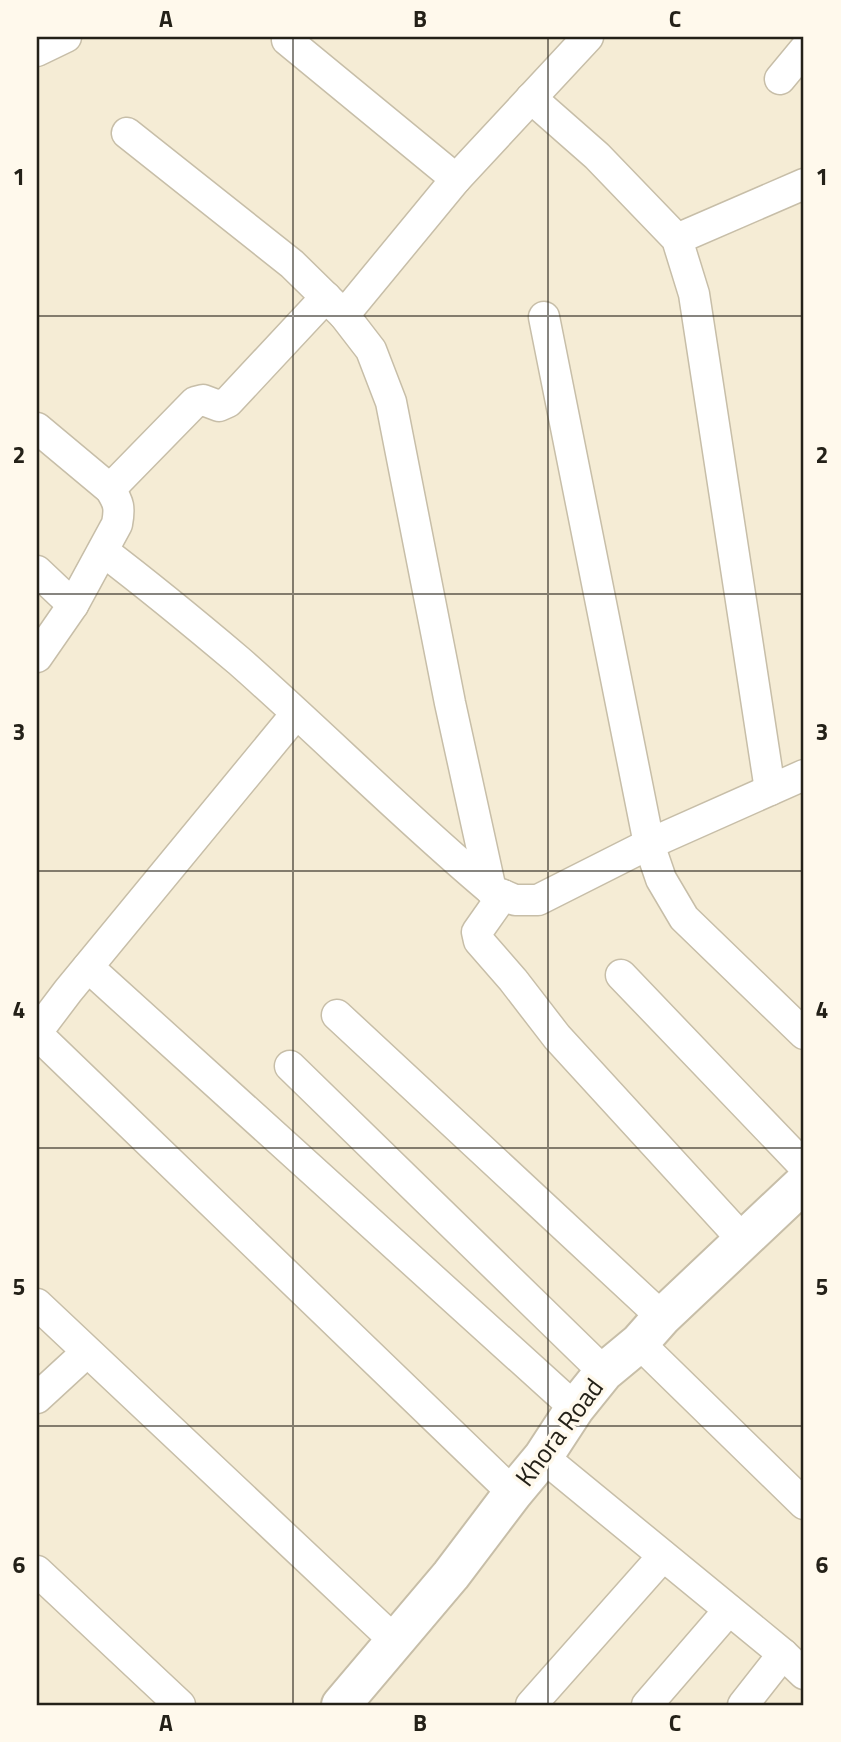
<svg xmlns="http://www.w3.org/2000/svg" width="841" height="1742" viewBox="0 0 841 1742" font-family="'Titillium Web',sans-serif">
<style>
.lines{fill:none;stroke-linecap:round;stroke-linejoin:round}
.minor-casing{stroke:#c7bea8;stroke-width:33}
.tertiary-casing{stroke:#c7bea8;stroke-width:42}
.minor{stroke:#fff;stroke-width:30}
.tertiary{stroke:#fff;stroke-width:38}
.grid{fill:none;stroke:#242118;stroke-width:2;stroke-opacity:0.55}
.labels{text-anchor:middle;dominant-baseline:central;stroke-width:7;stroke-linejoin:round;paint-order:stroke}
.street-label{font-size:26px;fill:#242118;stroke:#fff9ec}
.neatline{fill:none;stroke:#242118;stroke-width:2.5}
.grid-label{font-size:23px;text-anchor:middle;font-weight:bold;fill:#242118}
</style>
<rect width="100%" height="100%" fill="#f5ecd5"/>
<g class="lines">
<!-- minor casing -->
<g class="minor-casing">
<g id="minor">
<polyline points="287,40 456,179 588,37"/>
<polyline points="37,51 66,37"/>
<polyline points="780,79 804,50"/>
<polyline points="531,98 597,156 677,239 694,294 770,790"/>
<polyline points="127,133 292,264 344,315 371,350 391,402 450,703 491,890 515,900 538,900 649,844 804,775"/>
<polyline points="677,239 804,184"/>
<polyline points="344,315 456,179"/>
<polyline points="544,317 649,844 661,879 684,918 804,1034"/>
<path d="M37 428 110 489C119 503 120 508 117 524L73 605 37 657"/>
<polyline points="110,489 195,402 203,400 219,406 228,402 326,297"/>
<path d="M103 551C149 586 194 623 239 661 324 736 404 817 491 890"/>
<polyline points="37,571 73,605"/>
<polyline points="503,895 477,932 479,941 513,980 557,1037 743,1240"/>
<polyline points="88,967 575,1408"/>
<polyline points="621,975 804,1166"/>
<polyline points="337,1015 662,1317"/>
<polyline points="37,1032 68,991 296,714"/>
<polyline points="37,1034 513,1493"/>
<polyline points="290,1066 604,1372"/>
<polyline points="37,1304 395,1641"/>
<polyline points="639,1343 804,1504"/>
<polyline points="37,1398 87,1352"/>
<polyline points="543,1457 783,1654 804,1674"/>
<polyline points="37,1571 180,1705"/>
<polyline points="531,1705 663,1556"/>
<polyline points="647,1705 729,1610"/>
<polyline points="743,1705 783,1654"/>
</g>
</g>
<!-- tertiary casing -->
<g class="tertiary-casing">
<polyline id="tertiary" points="341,1705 451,1575 513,1493 543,1457 575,1408 604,1372 639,1343 662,1317 804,1183"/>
</g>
<!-- minor -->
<use href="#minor" class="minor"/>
<!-- tertiary -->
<use href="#tertiary" class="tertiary"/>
</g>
<!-- grid -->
<path class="grid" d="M293 37V1705M548 37V1705M37 316H804M37 594H804M37 871H804M37 1148H804M37 1426H804"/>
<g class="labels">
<!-- street labels -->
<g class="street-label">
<text transform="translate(559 1432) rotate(-53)">Khora Road</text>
</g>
</g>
<!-- border -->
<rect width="841" height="1742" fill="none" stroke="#fff9ec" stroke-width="77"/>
<rect x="38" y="38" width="764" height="1666" class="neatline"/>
<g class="grid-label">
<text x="166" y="27">A</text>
<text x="420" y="27">B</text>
<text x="675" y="27">C</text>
<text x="19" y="185">1</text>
<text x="822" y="185">1</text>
<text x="19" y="463">2</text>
<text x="822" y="463">2</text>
<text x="19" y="740">3</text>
<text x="822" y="740">3</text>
<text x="19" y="1018">4</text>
<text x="822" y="1018">4</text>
<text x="19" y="1295">5</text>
<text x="822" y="1295">5</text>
<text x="19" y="1573">6</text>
<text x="822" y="1573">6</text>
<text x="166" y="1731">A</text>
<text x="420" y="1731">B</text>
<text x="675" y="1731">C</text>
</g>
</svg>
